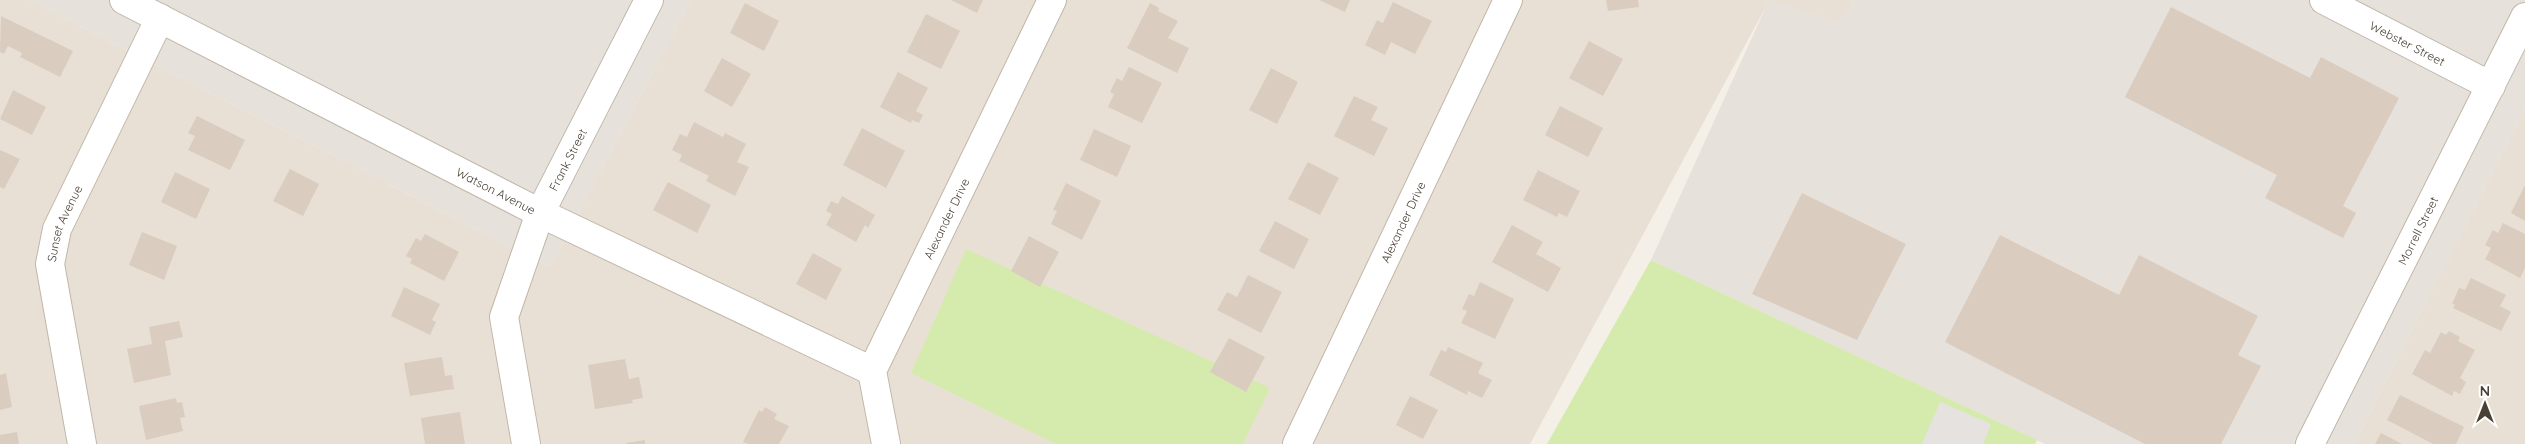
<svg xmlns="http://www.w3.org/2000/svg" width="2525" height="444" viewBox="0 0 2525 444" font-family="Quicksand,sans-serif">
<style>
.residential{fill:#e9e0d5}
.industrial{fill:#e7e1dc}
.green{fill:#d5ebad}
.parking{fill:#e5e2df}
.building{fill:#daccbf}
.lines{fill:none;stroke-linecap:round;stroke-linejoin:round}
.street-casing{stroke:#c1b6a9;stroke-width:30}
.street{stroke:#fff;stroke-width:28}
.labels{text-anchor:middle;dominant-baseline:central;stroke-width:5;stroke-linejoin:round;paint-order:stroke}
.street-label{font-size:12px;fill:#483f35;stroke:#fff}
</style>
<rect width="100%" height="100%" fill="#f4efe7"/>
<!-- residential -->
<g class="residential">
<polygon points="0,0 29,0 550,267 691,0 1854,0 1842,22 1769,1 1530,444 0,444"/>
<polygon points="2525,108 2525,444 2354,444"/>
</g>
<!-- industrial -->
<g class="industrial">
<polygon points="29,0 691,0 550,267"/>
<polygon points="1769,0 1842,22 1854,0 2525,0 2525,108 2354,444 2045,444 1651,260"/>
</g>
<!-- green -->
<g class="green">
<polygon points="966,249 1270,388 1243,444 1056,444 911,373"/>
<polygon points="1651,260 2037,440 2035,444 1547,444"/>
</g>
<!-- parking -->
<polygon class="parking" points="1940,402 1991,424 1983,444 1922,444"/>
<!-- building -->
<g class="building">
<polygon points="951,0 983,0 977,13"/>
<polygon points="1319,0 1350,0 1345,12"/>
<polygon points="1606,0 1638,0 1639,7 1608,11"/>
<polygon points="1393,2 1432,21 1415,54 1391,42 1385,55 1365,45 1377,20 1383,23"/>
<polygon points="745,3 779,21 764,51 730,33"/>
<polygon points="1150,3 1159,8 1158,11 1178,21 1168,38 1189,48 1177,73 1127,48"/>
<polygon points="2171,7 2310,78 2321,57 2399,98 2343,206 2356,213 2343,238 2265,198 2277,175 2125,97"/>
<polygon points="926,14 960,31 941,69 907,52"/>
<polygon points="1,16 73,51 60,77 20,57 22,53 8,46 4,54 0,52"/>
<polygon points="1589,41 1623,59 1603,96 1569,78"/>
<polygon points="722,58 751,74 732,107 704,91"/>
<polygon points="1129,67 1162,83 1142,123 1108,107 1114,94 1110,92 1117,78 1122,81"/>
<polygon points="1271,68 1298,82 1277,124 1249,110"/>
<polygon points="898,72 928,88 916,111 923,115 919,123 912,120 911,123 880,107"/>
<polygon points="13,90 46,107 32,135 0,119"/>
<polygon points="1354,96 1378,107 1371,120 1388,128 1374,156 1334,136"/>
<polygon points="1560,106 1603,128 1588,157 1545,135"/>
<polygon points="197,116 245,140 230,170 188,150 195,136 188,133"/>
<polygon points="694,122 723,137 725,133 746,144 737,162 749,167 735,196 706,181 709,176 679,161 682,155 672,150 680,134 687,137"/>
<polygon points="862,128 905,151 886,188 843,165"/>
<polygon points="1094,129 1131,146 1117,177 1080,160"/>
<polygon points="0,150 20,159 4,189 0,187"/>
<polygon points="1308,162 1339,178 1320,215 1288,199"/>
<polygon points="290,169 319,184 303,216 273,201"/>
<polygon points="1538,170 1580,191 1567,217 1559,213 1557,217 1523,200"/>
<polygon points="175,172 210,189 196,219 161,202"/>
<polygon points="668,182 711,205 697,233 653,210"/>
<polygon points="1066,183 1101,201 1082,240 1051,224 1057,211 1053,210"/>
<polygon points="2525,185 2525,221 2511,213"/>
<polygon points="1802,193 1906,244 1857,340 1752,294"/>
<polygon points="842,196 875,215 868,228 865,225 856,242 826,225 832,214 826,211 831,201 838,204"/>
<polygon points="1275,221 1309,239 1294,269 1259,251"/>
<polygon points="2503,223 2525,234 2525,268 2520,278 2485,259 2491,248 2485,245 2493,230 2498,233"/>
<polygon points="1512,225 1543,242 1536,254 1561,268 1548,292 1492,262"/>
<polygon points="142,232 177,246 164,280 129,265"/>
<polygon points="425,234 459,252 444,281 410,263 412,259 406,256 416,238 421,241"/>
<polygon points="2000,235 2119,295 2139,255 2258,316 2238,355 2261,366 2221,444 2145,444 1945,342"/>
<polygon points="1029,236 1059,252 1040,287 1011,271"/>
<polygon points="813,253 842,269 826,300 796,284"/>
<polygon points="1248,275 1282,292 1261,333 1217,310 1227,292 1237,297"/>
<polygon points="2471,278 2506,295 2500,306 2511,312 2501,331 2453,308 2455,304 2452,304 2459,288 2465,290"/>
<polygon points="1480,282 1514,299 1495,339 1461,323 1467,311 1462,309 1469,294 1474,296"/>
<polygon points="404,287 440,304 432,320 436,322 430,335 391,316"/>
<polygon points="179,321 183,337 165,341 171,375 134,383 127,349 152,344 149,327"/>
<polygon points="2449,331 2460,337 2458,341 2475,350 2460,378 2466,382 2460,394 2454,391 2452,396 2412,374 2425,350 2430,353 2441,332 2446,335"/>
<polygon points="1229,338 1265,357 1246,392 1210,372"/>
<polygon points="1448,347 1483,363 1478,373 1492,380 1482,398 1468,391 1467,395 1429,375 1441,350 1446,352"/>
<polygon points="442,357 445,376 452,375 454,389 410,396 404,363"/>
<polygon points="625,359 629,379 639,377 643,398 632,400 633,403 595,409 588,365"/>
<polygon points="6,373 12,407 0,410 0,375"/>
<polygon points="2400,395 2464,427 2456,444 2433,444 2387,420"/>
<polygon points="1410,396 1438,410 1423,439 1396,425"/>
<polygon points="176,398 177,403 182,402 185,417 180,418 183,431 146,440 139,406"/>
<polygon points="765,407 777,414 774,419 789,426 779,444 748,444 743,442 759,410 762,412"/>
<polygon points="460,412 465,444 425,444 421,418"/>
<polygon points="17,432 19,444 0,444 0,435"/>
<polygon points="2381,433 2402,444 2375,444"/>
<polygon points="645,440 645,444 626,444 626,443"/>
</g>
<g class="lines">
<!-- street casing -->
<g class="street-casing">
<g id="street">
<path id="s1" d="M124 0 540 213 872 371"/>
<path id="s2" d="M2324 0 2491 86"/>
<path id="s3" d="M82 444 50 264 57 229 160 18"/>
<path id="s4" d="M526 444 504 317 540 213 649 0"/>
<path id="s5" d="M886 444 872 371 1052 0"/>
<path id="s6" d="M1297 444 1508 0"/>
<path id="s7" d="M2310 444 2525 17"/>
</g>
</g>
<!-- street -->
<use href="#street" class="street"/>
</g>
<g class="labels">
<!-- street labels -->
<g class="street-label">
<text stroke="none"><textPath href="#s2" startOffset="94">Webster Street</textPath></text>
<text stroke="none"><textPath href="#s4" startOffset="299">Frank Street</textPath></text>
<text stroke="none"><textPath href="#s1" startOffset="418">Watson Avenue</textPath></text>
<text stroke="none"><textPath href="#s5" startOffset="244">Alexander Drive</textPath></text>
<text stroke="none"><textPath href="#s6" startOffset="246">Alexander Drive</textPath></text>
<text stroke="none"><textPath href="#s3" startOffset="226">Sunset Avenue</textPath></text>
<text stroke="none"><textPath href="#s7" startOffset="239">Morrell Street</textPath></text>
</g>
</g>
<!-- north arrow -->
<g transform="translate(2485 404)" stroke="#ffffff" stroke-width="4" paint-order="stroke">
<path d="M0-4L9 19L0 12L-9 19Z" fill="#483f35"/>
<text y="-8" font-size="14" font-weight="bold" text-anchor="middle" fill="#483f35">N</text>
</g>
</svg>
